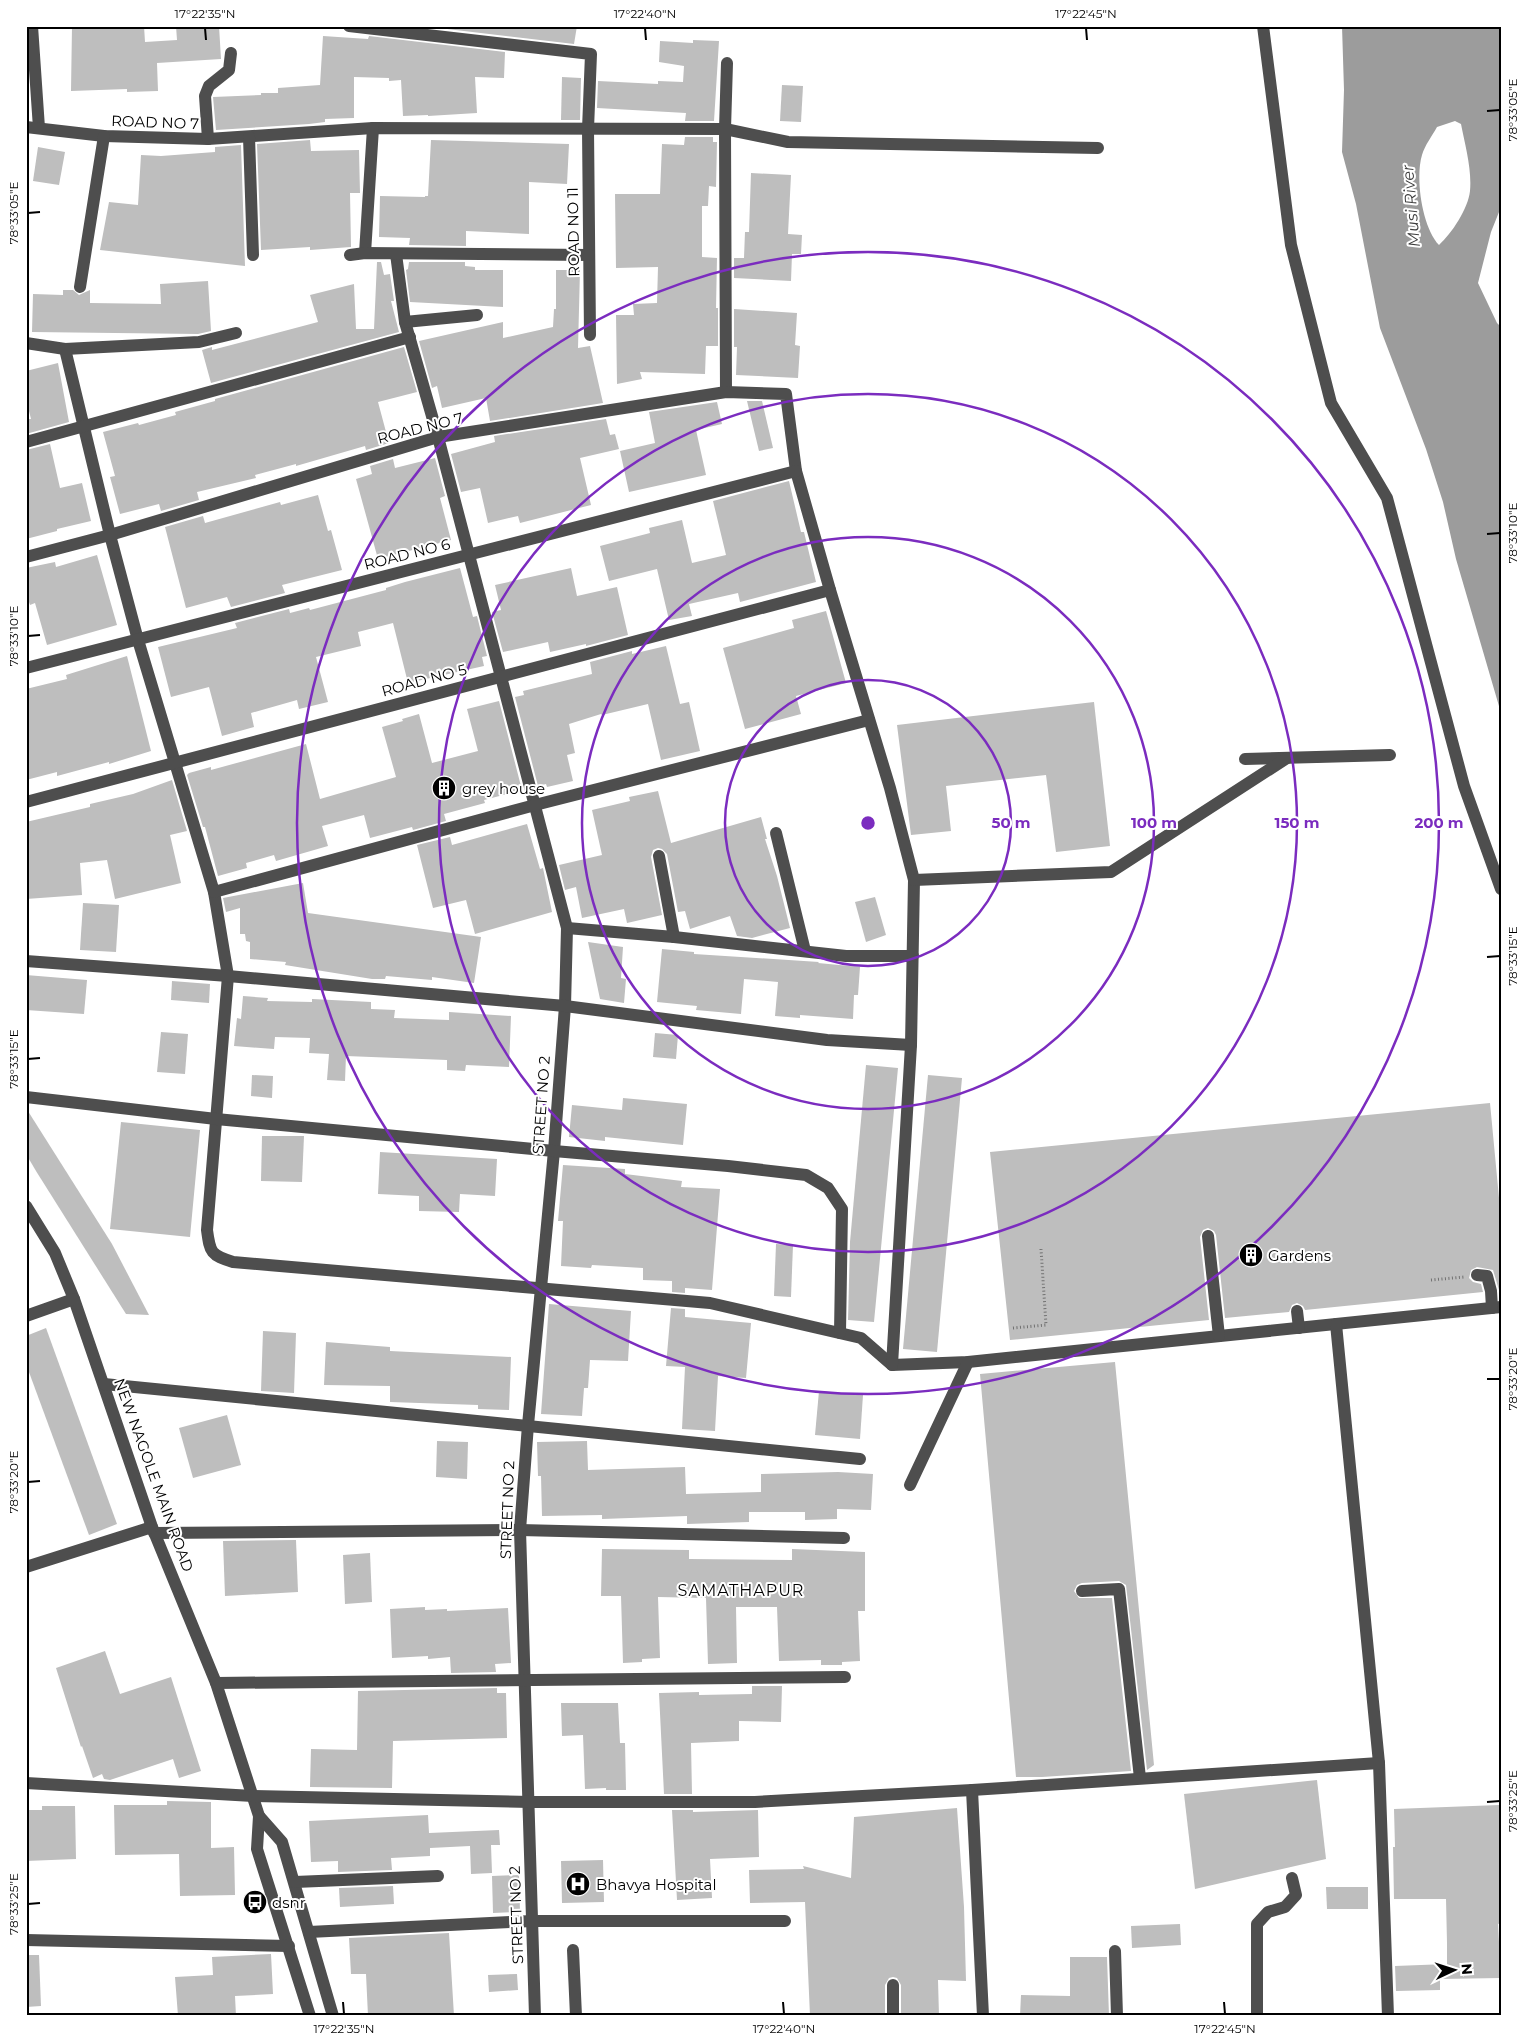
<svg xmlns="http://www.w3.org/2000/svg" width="1527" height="2042" viewBox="0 0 1527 2042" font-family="Montserrat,sans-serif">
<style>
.water{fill:#9c9c9c;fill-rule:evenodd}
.building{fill:#bebebe}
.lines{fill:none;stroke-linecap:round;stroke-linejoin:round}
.path{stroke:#707070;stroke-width:3;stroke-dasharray:1 2.5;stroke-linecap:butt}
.minor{stroke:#4e4e4e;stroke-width:12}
.ticks{fill:none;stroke:#000;stroke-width:2}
.ring{fill:none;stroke:#7b2cbf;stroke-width:2.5}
.labels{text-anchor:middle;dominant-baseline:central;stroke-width:4;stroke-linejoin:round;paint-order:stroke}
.street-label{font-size:15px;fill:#000;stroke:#fff}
.poi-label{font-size:15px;fill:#000;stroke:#fff;text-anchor:start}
.water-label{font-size:16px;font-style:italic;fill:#3d3d3d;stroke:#fff}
.neighbourhood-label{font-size:16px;letter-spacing:1px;fill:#000;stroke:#fff}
.centre{fill:#7b2cbf;stroke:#fff;stroke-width:2.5}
.ring-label{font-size:15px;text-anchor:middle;font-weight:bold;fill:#7b2cbf;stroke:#fff;stroke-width:4;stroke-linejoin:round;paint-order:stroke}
.neatline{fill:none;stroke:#000;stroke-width:2}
.ticks-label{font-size:12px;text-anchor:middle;fill:#000}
</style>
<rect width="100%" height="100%" fill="#fff"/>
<!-- water -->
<path class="water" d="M1342 26H1501V207L1491 232 1478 283 1497 323 1501 327V713L1456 559 1443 502 1426 449 1380 328 1356 204 1342 152 1344 90ZM1455 121 1461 124C1465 145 1472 169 1470 191 1468 209 1452 233 1439 245 1422 227 1415 178 1422 155 1425 145 1432 136 1437 127Z"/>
<!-- building -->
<g class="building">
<polygon points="72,26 144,26 145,42 177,40 176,26 219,26 221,59 157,63 158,91 127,92 127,89 71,91"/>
<polygon points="422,26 577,26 574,44"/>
<polygon points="323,36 368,39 369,36 505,52 504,78 475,77 477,113 428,116 428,115 403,116 401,80 389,81 389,78 354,77 354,118 325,119 325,122 309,124 216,130 213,97 261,95 261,93 278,93 278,88 320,85"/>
<polygon points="693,40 719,41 714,121 685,121 686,113 597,108 598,81 658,84 658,81 683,82 684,66 659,62 660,41 693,43"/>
<polygon points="562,77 581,78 580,120 561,120"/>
<polygon points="782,85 803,86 801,122 780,121"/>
<polygon points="685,137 713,137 713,142 717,142 716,187 709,186 708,206 702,206 702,257 717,258 716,308 718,308 718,346 706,346 705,374 640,372 642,379 617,384 616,315 634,315 633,304 657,303 658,267 616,268 615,194 660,194 662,144 684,145"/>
<polygon points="310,140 311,151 359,150 360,193 350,193 351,247 310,250 310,247 261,250 257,144"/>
<polygon points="431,140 569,144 567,184 529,182 529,234 466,231 466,246 409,245 410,238 379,237 380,196 425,197 425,196 428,196"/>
<polygon points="241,145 245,266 100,250 109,202 138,205 141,155 161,156 215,152 215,147"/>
<polygon points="38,147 65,152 59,185 33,181"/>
<polygon points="751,173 791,175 788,234 802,235 801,254 792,254 791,281 734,278 734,258 744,258 745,232 749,232"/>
<polygon points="377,262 381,262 384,275 390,274 394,301 391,301 399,332 211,383 202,350 212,347 212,350 318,322 310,295 354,284 356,329 374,329"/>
<polygon points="409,262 465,262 465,266 475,267 475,270 503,270 503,307 410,302 406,270 408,269"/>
<polygon points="556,270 580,270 578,348 590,346 603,403 490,421 486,398 442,408 437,386 432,388 419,341 503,322 503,338 553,327 554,309 556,309"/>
<polygon points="208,281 211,331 198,334 32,332 33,294 63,295 63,290 73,290 79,295 90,290 90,303 161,304 160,284"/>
<polygon points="734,309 797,313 795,345 800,346 798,378 736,375 737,347 734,347"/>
<polygon points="404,347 417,392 378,402 389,443 366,450 365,446 296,466 296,464 255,475 256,478 197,492 199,500 161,511 159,504 120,514 110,477 115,476 103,432 138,423 139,425 176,415 175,412 215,401 215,399"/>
<polygon points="58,363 69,422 26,434 26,419 31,419 26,399 26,371"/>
<polygon points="747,401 762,401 773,448 759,451"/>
<polygon points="717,402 722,424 696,430 706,475 629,492 620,451 655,443 649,412"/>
<polygon points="606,419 610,435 615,434 619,449 580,458 591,505 520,523 518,516 488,523 480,488 461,492 451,454 495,442 494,436"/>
<polygon points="50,444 60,488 82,483 91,521 57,529 57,531 26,539 26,450"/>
<polygon points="435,458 445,496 440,498 451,540 378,559 356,479 372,474 370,466 393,459 395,468"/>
<polygon points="789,481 801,532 804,532 816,582 740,602 738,593 689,604 692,616 669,620 657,569 609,581 600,546 650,533 649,528 682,520 692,563 726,555 713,501"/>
<polygon points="318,495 328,531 331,530 342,570 282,585 285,593 231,607 227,597 186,608 165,527 203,516 205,523 280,502 281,505"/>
<polygon points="97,555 117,625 47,645 35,603 30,605 26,593 26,568 55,562 56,567"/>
<polygon points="460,568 473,617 477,616 487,656 482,657 484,666 408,683 393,623 358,632 361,646 316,657 328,702 299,709 297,700 251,713 254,727 222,736 209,687 171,697 158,647 237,628 235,623 289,609 290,613 309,608 310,610 386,590 386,588 405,582"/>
<polygon points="571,568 577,596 617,587 628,635 586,646 586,644 550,652 548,642 503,652 492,612 501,610 495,585"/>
<polygon points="826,611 846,683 796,696 801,714 745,729 723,648 794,628 792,620"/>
<polygon points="666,646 680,704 689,702 700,751 661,760 648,704 602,715 601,714 569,724 575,753 567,755 573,781 547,787 546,784 538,786 515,697 524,695 523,691 592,674 590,662 632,651 632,654"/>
<polygon points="127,656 151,751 109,764 109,762 57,776 57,772 26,780 26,689 67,679 66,675"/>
<polygon points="499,701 522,790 484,800 485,803 444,814 446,821 413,830 412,827 370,838 364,815 322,826 328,846 276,861 274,855 246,863 247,868 218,876 205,827 203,827 187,775 189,773 211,767 211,770 306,744 320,799 396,777 382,727 403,721 402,719 419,714 432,763 478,751 467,709"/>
<polygon points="1094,702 1110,846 1056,852 1046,775 946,786 951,831 911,835 897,725"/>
<polygon points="172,780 187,831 170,835 181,883 115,899 107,860 80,863 82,895 26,899 26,822 90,807 90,804 133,794"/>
<polygon points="658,791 671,843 761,817 767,839 765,839 777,876 790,928 752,938 737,936 730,916 690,929 685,911 678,912 667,854 662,849 658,848 653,850 651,857 662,915 627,923 624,909 582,918 576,887 565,890 559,865 602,855 592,810 630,801 629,797"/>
<polygon points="527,824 540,869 543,868 552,912 475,934 466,900 433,908 417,845 450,837 452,845"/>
<polygon points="303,883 308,913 481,937 474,983 432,977 432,980 386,976 385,979 372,979 285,965 286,962 250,959 250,942 246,941 245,934 240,934 240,908 226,912 223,898"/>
<polygon points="875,897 886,935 866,942 855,902"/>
<polygon points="83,903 119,905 116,952 80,950"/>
<polygon points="588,942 623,947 621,978 626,979 624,1003 600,999"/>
<polygon points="662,949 694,952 694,954 819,962 818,963 860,967 858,995 854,995 853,1019 800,1015 800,1018 775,1016 778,982 744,979 741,1014 696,1010 697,1006 657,1002"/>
<polygon points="26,975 87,980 84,1014 26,1010"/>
<polygon points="172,981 210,984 209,1003 171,1000"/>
<polygon points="243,996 268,998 267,1001 312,1002 312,999 371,1002 371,1009 395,1010 394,1018 449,1020 449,1012 511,1016 509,1067 466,1065 465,1071 447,1070 447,1060 346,1056 345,1081 327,1080 329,1054 309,1053 310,1038 275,1037 274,1049 234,1046 237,1018 241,1019"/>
<polygon points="161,1032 188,1034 185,1074 157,1072"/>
<polygon points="655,1033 678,1035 676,1059 653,1057"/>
<polygon points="866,1065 898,1068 874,1322 848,1320 850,1242"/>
<polygon points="252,1075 273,1076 272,1098 251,1096"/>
<polygon points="928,1075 962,1078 937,1352 903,1349"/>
<polygon points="623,1098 687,1104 683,1145 605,1137 605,1141 569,1137 572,1105 622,1110"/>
<polygon points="1490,1103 1501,1219 1501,1290 1499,1290 1493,1270 1477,1267 1471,1270 1469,1278 1473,1282 1481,1284 1483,1292 1305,1310 1303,1306 1297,1303 1292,1305 1289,1312 1225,1318 1216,1235 1214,1231 1208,1228 1203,1230 1200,1237 1209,1320 1010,1340 990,1152"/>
<polygon points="26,1108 112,1244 149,1315 126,1314 36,1171 26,1154"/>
<polygon points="121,1122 200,1130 190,1237 110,1229"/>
<polygon points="262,1136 304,1136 302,1182 261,1181"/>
<polygon points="380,1152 497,1159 495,1196 460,1194 459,1212 419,1211 419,1196 378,1194"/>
<polygon points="563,1165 625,1169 625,1174 682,1181 681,1187 720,1189 712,1290 685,1288 685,1293 672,1292 672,1281 643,1280 643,1268 592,1265 591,1268 561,1266 563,1221 558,1221"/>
<polygon points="776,1244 793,1245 791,1297 774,1296"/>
<polygon points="549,1304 631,1311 628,1361 590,1360 588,1388 584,1388 582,1416 541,1414"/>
<polygon points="671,1308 685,1309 685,1317 751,1323 746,1378 718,1376 715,1431 682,1429 685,1367 666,1366"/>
<polygon points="46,1328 117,1524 89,1535 26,1364 26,1336"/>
<polygon points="263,1331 296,1333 294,1393 261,1391"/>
<polygon points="326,1342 390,1347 390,1351 511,1357 509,1410 478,1409 478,1405 390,1402 390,1386 324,1385"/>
<polygon points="1115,1362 1154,1765 1147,1770 1126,1585 1119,1581 1082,1583 1077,1585 1074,1591 1079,1598 1112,1598 1131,1771 1042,1777 1016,1777 980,1374"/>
<polygon points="819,1391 863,1395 860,1439 815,1435"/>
<polygon points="227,1415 241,1465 193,1478 179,1428"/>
<polygon points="437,1441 468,1442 467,1479 436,1477"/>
<polygon points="587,1441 588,1470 685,1467 686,1494 761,1492 761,1474 838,1472 873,1474 871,1510 837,1509 837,1519 805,1520 805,1512 749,1512 749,1522 687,1524 687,1516 602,1519 602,1515 542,1516 541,1476 538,1476 537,1442"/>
<polygon points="296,1540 298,1592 225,1596 223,1541"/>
<polygon points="602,1549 689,1550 689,1559 792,1560 792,1549 865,1552 865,1611 858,1611 860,1661 842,1662 842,1665 821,1665 821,1660 779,1661 777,1607 736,1607 737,1663 708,1664 706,1598 658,1597 660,1658 642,1659 642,1662 623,1663 621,1596 601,1596"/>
<polygon points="370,1553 372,1602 345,1604 343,1555"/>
<polygon points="425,1607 425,1610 447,1609 447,1611 508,1608 511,1663 495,1664 496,1672 451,1673 450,1657 428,1659 428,1656 392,1658 390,1609"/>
<polygon points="105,1651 120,1694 171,1677 201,1771 179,1778 173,1759 110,1780 104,1779 102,1774 93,1778 82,1746 81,1747 56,1668"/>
<polygon points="752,1686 782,1686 781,1722 739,1721 739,1741 691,1743 692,1794 664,1794 659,1693 699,1692 699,1695 752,1694"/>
<polygon points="497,1688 497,1693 506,1693 507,1738 393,1741 392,1788 310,1787 311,1749 357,1750 358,1691"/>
<polygon points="561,1703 618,1703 620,1743 625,1743 626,1790 606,1790 606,1788 585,1789 583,1735 562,1736"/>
<polygon points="1317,1780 1326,1859 1195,1889 1184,1794"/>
<polygon points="167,1801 211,1802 211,1848 234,1847 235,1895 180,1896 179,1854 115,1855 114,1805 167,1805"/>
<polygon points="1499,1805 1501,1923 1498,1924 1501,1978 1440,1979 1440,1990 1396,1991 1395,1966 1447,1964 1447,1943 1446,1899 1394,1899 1393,1847 1395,1847 1394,1809"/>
<polygon points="42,1806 75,1806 76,1859 26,1861 26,1810 42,1810"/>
<polygon points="957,1808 964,1907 966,1981 938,1980 939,2016 901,2016 901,1985 897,1978 893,1977 889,1978 885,1985 885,2016 810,2016 805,1902 750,1903 749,1870 804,1869 803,1866 851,1878 854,1817"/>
<polygon points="672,1810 693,1810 693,1812 758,1810 759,1857 710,1859 712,1898 677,1900"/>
<polygon points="428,1815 429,1833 499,1830 500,1845 491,1845 492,1873 471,1874 470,1846 430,1848 430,1856 391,1858 392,1870 338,1872 338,1861 311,1862 309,1821"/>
<polygon points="603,1860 604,1902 562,1903 561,1861"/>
<polygon points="519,1875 520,1912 493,1913 492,1876"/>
<polygon points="393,1886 394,1904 340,1907 339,1888"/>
<polygon points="1326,1887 1368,1887 1368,1909 1327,1909"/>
<polygon points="1180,1924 1181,1945 1132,1948 1131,1926"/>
<polygon points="449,1933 454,2016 368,2016 366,1974 351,1974 349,1938"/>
<polygon points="271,1954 273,1994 235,1996 236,2016 178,2016 175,1977 213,1975 212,1957"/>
<polygon points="26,1955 39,1955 41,2006 26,2007"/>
<polygon points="1070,1957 1107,1957 1109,2016 1020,2016 1021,1995 1070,1996"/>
<polygon points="517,1974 518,1990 489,1992 488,1975"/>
</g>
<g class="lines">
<!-- path -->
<g class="path">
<polyline points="1431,1280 1464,1277"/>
<polyline points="1013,1328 1046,1325 1041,1249"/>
</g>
<!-- minor -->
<g class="minor">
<polyline points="32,26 39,128"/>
<polyline points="349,26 591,54 588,129 590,335"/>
<polyline points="1263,26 1291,245 1331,403 1387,498 1464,786 1501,889"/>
<polyline points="26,127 104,136 208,139 373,128 725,129 788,142 1098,148"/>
<polyline points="249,137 253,255"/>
<polyline points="208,139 205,96 209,86 229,70 231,53"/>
<polyline points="365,253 373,128"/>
<polyline points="396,254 405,322 438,437 567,928 565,1006 554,1151 528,1425 520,1530 535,2016"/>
<polyline points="350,255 365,253 589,255"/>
<polyline points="80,287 104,136"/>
<polyline points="405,322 477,315"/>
<polyline points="26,343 65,349 199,342 236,333"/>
<path d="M65 349 110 535 138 640 214 892 228 976 207 1230C210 1253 211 1255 233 1262L710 1303 861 1338 892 1365 968 1362 1501 1307"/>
<polyline points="726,392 725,129 727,63"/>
<polyline points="26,442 410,337"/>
<polyline points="26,557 110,535 438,437 726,392 786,394 796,471 830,590 890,788 914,880 911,1045 892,1365"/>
<polyline points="26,668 796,471"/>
<polyline points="1245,759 1390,755"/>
<polyline points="26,802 830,590"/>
<polyline points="776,833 805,951"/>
<polyline points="659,856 674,937"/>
<polyline points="914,880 1111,872 1287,758"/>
<polyline points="214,892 535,805 869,720"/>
<polyline points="567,928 674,937 846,956 913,956"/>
<polyline points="26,961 228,976 565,1006 827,1040 911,1045"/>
<polyline points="26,1097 216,1119 554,1151 728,1166 806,1175 828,1188 842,1209 840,1333"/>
<polyline points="26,1206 55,1253 74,1299 152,1527 216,1683 259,1816 257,1849 310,2016"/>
<polyline points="1208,1236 1219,1336"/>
<polyline points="1477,1275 1487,1276 1491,1291 1492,1308"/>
<polyline points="1297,1311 1299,1328"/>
<polyline points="26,1316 74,1299"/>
<polyline points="1336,1324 1379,1763 1388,2016"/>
<polyline points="104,1384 860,1459"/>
<polyline points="910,1485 968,1362"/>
<polyline points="154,1533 520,1530 844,1538"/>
<polyline points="26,1567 152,1527"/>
<polyline points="1082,1591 1119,1589 1140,1778"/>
<polyline points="216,1683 845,1677"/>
<polyline points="26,1783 253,1796 530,1802 755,1802 972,1790 1379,1763"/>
<polyline points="972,1790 983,2016"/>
<polyline points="259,1816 282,1842 333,2016"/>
<polyline points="295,1882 438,1876"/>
<polyline points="309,1932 531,1921 785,1921"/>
<polyline points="26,1940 289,1946"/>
<polyline points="573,1950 576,2016"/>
<polyline points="1115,1951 1117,2016"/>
<polyline points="893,2016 893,1985"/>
<polyline points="1257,2016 1257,1924 1268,1912 1285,1907 1296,1895 1292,1878"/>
</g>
</g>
<!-- ticks -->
<path class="ticks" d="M205 28 206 40M645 28 646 40M1086 28 1087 40M1487 111 1500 110M28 213 40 212M1487 534 1500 533M28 636 40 635M1487 957 1500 956M28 1059 40 1058M1487 1379H1500M28 1482 40 1481M1487 1802 1500 1801M28 1904 40 1903M343 2002 344 2014M783 2002 784 2014M1224 2002 1225 2014"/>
<!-- distance rings -->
<g class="ring">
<circle cx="868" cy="823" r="143"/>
<circle cx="868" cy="823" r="286"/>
<circle cx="868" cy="823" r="429"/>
<circle cx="868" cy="823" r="571"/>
</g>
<!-- icons -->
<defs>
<g id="building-disc" transform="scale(1.25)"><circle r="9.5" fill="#000" stroke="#fff"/><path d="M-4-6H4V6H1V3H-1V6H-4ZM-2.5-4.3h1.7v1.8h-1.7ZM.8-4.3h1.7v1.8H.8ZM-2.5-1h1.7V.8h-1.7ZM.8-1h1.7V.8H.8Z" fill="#fff"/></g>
<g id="hospital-disc" transform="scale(1.25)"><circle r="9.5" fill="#000" stroke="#fff"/><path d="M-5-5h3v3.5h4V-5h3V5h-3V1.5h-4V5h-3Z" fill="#fff"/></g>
<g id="bus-disc" transform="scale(1.25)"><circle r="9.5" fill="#000" stroke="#fff"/><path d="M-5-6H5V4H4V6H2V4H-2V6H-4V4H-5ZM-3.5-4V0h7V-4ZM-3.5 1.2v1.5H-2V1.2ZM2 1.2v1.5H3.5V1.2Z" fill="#fff"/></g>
</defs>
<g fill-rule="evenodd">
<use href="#building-disc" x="444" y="788"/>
<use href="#building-disc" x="1251" y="1255"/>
<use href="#hospital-disc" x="578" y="1884"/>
<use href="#bus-disc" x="255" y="1902"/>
</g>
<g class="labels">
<!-- street labels -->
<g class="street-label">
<text transform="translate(155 122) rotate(2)">ROAD NO 7</text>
<text transform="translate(573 232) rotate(-91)">ROAD NO 11</text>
<text transform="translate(420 428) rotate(-14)">ROAD NO 7</text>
<text transform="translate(407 554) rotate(-14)">ROAD NO 6</text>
<text transform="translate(424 680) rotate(-15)">ROAD NO 5</text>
<text transform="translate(541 1105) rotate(-86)">STREET NO 2</text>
<text transform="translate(154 1475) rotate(70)">NEW NAGOLE MAIN ROAD</text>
<text transform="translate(507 1510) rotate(-88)">STREET NO 2</text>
<text transform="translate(516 1915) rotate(-92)">STREET NO 2</text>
</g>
<!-- poi labels -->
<g class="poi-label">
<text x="462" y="788">grey house</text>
<text x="1268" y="1255">Gardens</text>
<text x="596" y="1884">Bhavya Hospital</text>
<text x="272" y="1902">dsnr</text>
</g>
<!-- water labels -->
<g class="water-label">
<text transform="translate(1411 206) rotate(-95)">Musi River</text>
</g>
<!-- neighbourhood labels -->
<g class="neighbourhood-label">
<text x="741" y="1590">SAMATHAPUR</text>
</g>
</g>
<circle cx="868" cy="823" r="8" class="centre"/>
<g class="ring-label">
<text x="1011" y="828">50 m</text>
<text x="1154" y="828">100 m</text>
<text x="1297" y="828">150 m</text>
<text x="1439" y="828">200 m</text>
</g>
<!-- border -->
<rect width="1527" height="2042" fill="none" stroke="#ffffff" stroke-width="55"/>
<!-- north arrow -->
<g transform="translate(1454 1970) rotate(86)" stroke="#ffffff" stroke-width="4" paint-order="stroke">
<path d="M0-4L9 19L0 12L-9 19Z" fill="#000000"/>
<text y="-8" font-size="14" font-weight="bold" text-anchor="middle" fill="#000000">N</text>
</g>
<rect x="28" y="28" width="1472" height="1986" class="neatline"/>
<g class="ticks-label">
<text x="205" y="18">17°22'35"N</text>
<text x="645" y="18">17°22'40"N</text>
<text x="1086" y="18">17°22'45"N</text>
<text transform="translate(1513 110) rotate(-90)" y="4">78°33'05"E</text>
<text transform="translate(14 213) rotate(-90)" y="4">78°33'05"E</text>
<text transform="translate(1513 533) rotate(-90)" y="4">78°33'10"E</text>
<text transform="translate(14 636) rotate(-90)" y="4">78°33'10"E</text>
<text transform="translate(1513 956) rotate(-90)" y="4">78°33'15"E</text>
<text transform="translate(14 1059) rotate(-90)" y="4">78°33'15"E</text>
<text transform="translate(1513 1379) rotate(-90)" y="4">78°33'20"E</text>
<text transform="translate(14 1482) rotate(-90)" y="4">78°33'20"E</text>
<text transform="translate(1513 1801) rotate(-90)" y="4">78°33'25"E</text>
<text transform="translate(14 1904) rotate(-90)" y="4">78°33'25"E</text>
<text x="344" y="2033">17°22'35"N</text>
<text x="784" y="2033">17°22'40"N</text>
<text x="1225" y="2033">17°22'45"N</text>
</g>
</svg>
